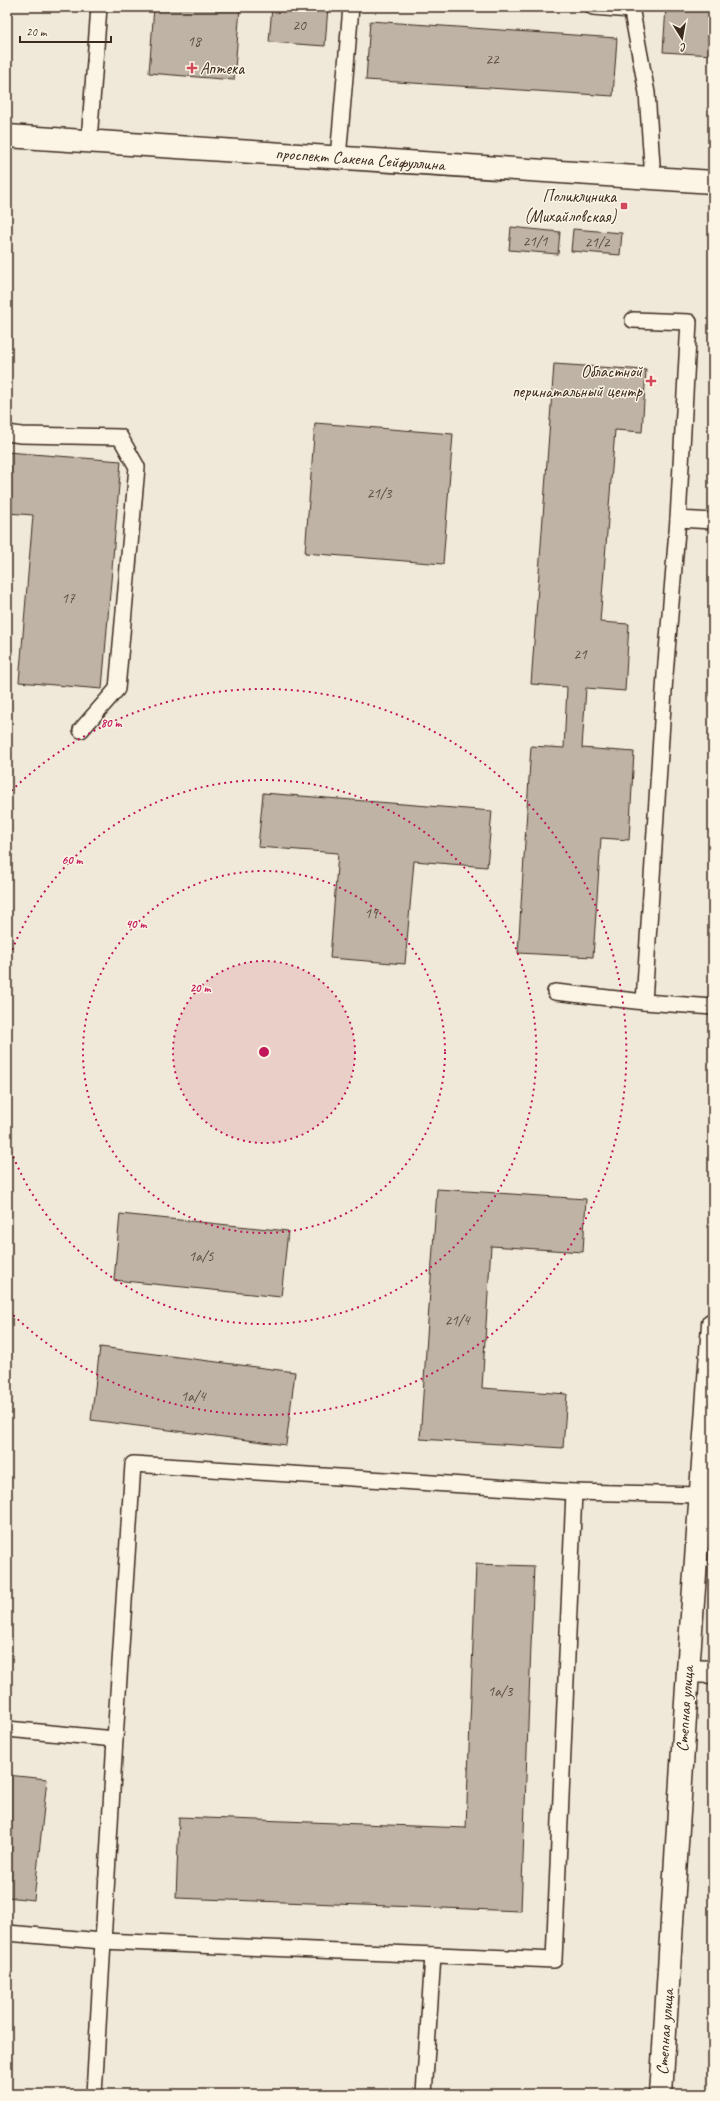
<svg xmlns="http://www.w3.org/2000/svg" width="720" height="2101" viewBox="0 0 720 2101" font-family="Caveat,sans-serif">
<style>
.building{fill:#beb3a4;stroke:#3b2a1e}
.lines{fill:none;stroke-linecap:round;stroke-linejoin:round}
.service-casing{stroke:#3b2a1e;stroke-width:18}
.minor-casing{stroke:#3b2a1e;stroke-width:25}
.secondary-casing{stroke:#3b2a1e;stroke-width:25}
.primary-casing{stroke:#3b2a1e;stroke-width:25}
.service{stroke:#fcf5e5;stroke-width:15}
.minor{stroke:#fcf5e5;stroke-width:22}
.secondary{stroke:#fcf5e5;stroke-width:22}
.primary{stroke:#fcf5e5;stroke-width:22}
.ring{fill:none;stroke:#c2185b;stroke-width:2;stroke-dasharray:2 4}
.poi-dot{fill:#d1495b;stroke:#fcf5e5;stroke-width:1.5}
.labels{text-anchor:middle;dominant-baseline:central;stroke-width:3;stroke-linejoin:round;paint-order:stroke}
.number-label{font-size:15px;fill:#5c4c40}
.poi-label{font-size:17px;fill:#3b2a1e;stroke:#fcf5e5;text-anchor:end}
.street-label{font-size:17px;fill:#3b2a1e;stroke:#fcf5e5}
.centre{fill:#c2185b;stroke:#fcf5e5;stroke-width:2}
.ring-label{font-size:12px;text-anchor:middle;font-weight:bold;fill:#c2185b;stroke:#fcf5e5;stroke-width:3;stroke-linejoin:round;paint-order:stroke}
</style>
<rect width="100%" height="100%" fill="#f0e9d9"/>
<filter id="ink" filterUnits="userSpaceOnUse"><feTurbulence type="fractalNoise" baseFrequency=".025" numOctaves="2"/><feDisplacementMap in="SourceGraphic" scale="8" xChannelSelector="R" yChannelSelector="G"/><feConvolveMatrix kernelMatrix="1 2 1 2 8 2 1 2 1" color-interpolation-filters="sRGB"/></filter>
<g filter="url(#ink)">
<!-- building -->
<g class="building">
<polygon points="154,7 240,9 234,80 149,73"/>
<polygon points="272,7 328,7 325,46 269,42"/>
<polygon points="666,7 713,7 713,55 663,52"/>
<polygon points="370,21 617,38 613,96 366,80"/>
<polygon points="511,227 560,232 558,254 509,250"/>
<polygon points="573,229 622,233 620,255 571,251"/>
<polygon points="554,364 646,370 642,432 615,430 600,622 629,624 625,691 586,688 582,748 634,752 629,840 601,838 593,957 518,953 531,746 564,748 567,687 531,684"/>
<polygon points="315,423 453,434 443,564 305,553"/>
<polygon points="7,452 121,461 102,689 19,682 33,515 7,513"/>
<polygon points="263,793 492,811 487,867 414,861 405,964 330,958 338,853 258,847"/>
<polygon points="437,1189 586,1199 583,1252 491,1246 482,1388 567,1394 563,1448 420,1439"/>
<polygon points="120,1214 288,1231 281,1297 114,1280"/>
<polygon points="100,1347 295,1372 286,1445 91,1420"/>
<polygon points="476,1564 534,1566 521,1911 176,1898 179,1817 466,1828"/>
<polygon points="7,1775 47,1779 34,1900 7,1897"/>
</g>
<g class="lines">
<!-- service casing -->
<g class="service-casing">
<g id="service">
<polyline points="593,7 631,10"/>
<polyline points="631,7 647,93 653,179"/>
<polyline points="89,141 99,7"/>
<polyline points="338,158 351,7"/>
<polyline points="633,320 689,322 678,519 713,521"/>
<polyline points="7,433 21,435 120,437 137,467 117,689 81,730"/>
<polyline points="555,992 644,1002 665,675 678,519"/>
<polyline points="644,1002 713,1007"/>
<polyline points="7,1729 115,1739 94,2094"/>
<polyline points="115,1739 133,1464 574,1492"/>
<polyline points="7,1933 102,1941 554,1960 574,1492 700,1495"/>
<polyline points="424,2094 433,1955"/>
</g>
</g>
<!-- minor casing -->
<g class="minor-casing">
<polyline id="minor" points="688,1671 713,1672"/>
</g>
<!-- secondary casing -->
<g class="secondary-casing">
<polyline id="secondary" points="661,2094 688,1671 713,1324"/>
</g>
<!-- primary casing -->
<g class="primary-casing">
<polyline id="primary" points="7,136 713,182"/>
</g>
<!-- service -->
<use href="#service" class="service"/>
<!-- minor -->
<use href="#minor" class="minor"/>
<!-- secondary -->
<use href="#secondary" class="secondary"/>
<!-- primary -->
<use href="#primary" class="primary"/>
</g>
</g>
<!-- distance rings -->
<circle cx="264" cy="1052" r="91" fill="#c2185b" fill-opacity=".12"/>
<g class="ring">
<circle cx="264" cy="1052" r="91"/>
<circle cx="264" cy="1052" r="181"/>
<path d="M8 961A272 272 0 1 1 8 1143"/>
<path d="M7 795A363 363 0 1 1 7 1309"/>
</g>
<!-- markers -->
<g class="poi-dot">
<path d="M190 62h4v4h4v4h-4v4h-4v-4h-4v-4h4z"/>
<rect x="620" y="202" width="8" height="8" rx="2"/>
<path d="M649 375h4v4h4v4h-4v4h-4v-4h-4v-4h4z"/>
</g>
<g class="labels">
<!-- number labels -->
<g class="number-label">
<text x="299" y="25">20</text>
<text x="194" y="41">18</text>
<text x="492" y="59">22</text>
<text x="535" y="241">21/1</text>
<text x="597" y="242">21/2</text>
<text x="379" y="493">21/3</text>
<text x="68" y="598">17</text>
<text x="580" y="654">21</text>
<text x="371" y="913">19</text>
<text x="201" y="1256">1а/5</text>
<text x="457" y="1320">21/4</text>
<text x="193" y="1396">1а/4</text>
<text x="500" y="1691">1а/3</text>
</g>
<!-- poi labels -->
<g class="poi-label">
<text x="200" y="68" text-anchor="start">Аптека</text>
<text x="616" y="196">Поликлиника<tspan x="616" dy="20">(Михайловская)</tspan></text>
<text x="642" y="371">Областной<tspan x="642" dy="20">перинатальный центр</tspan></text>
</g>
<!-- street labels -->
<g class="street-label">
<text transform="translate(360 159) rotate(4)">проспект Сакена Сейфуллина</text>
<text transform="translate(685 1709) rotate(-86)">Степная улица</text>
<text transform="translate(665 2032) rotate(-86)">Степная улица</text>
</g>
</g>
<circle cx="264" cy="1052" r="6" class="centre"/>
<g class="ring-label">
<text x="111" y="727">80 m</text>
<text x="72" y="864">60 m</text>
<text x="136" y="928">40 m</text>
<text x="200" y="992">20 m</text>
</g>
<!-- margin -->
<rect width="720" height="2101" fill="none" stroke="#fcf5e5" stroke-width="24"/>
<rect x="12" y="12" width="696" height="2077" fill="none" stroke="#3b2a1e" stroke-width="1.5" filter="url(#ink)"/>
<!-- north arrow -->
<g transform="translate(682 38) rotate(169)" stroke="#fcf5e5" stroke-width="3" paint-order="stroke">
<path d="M0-3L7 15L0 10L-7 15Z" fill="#3b2a1e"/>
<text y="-6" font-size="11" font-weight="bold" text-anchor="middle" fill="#3b2a1e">С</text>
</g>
<!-- scale -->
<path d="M20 36v6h91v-6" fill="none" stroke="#3b2a1e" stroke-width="2"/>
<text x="26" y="36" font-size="12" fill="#3b2a1e" stroke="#fcf5e5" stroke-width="3" paint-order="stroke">20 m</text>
</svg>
